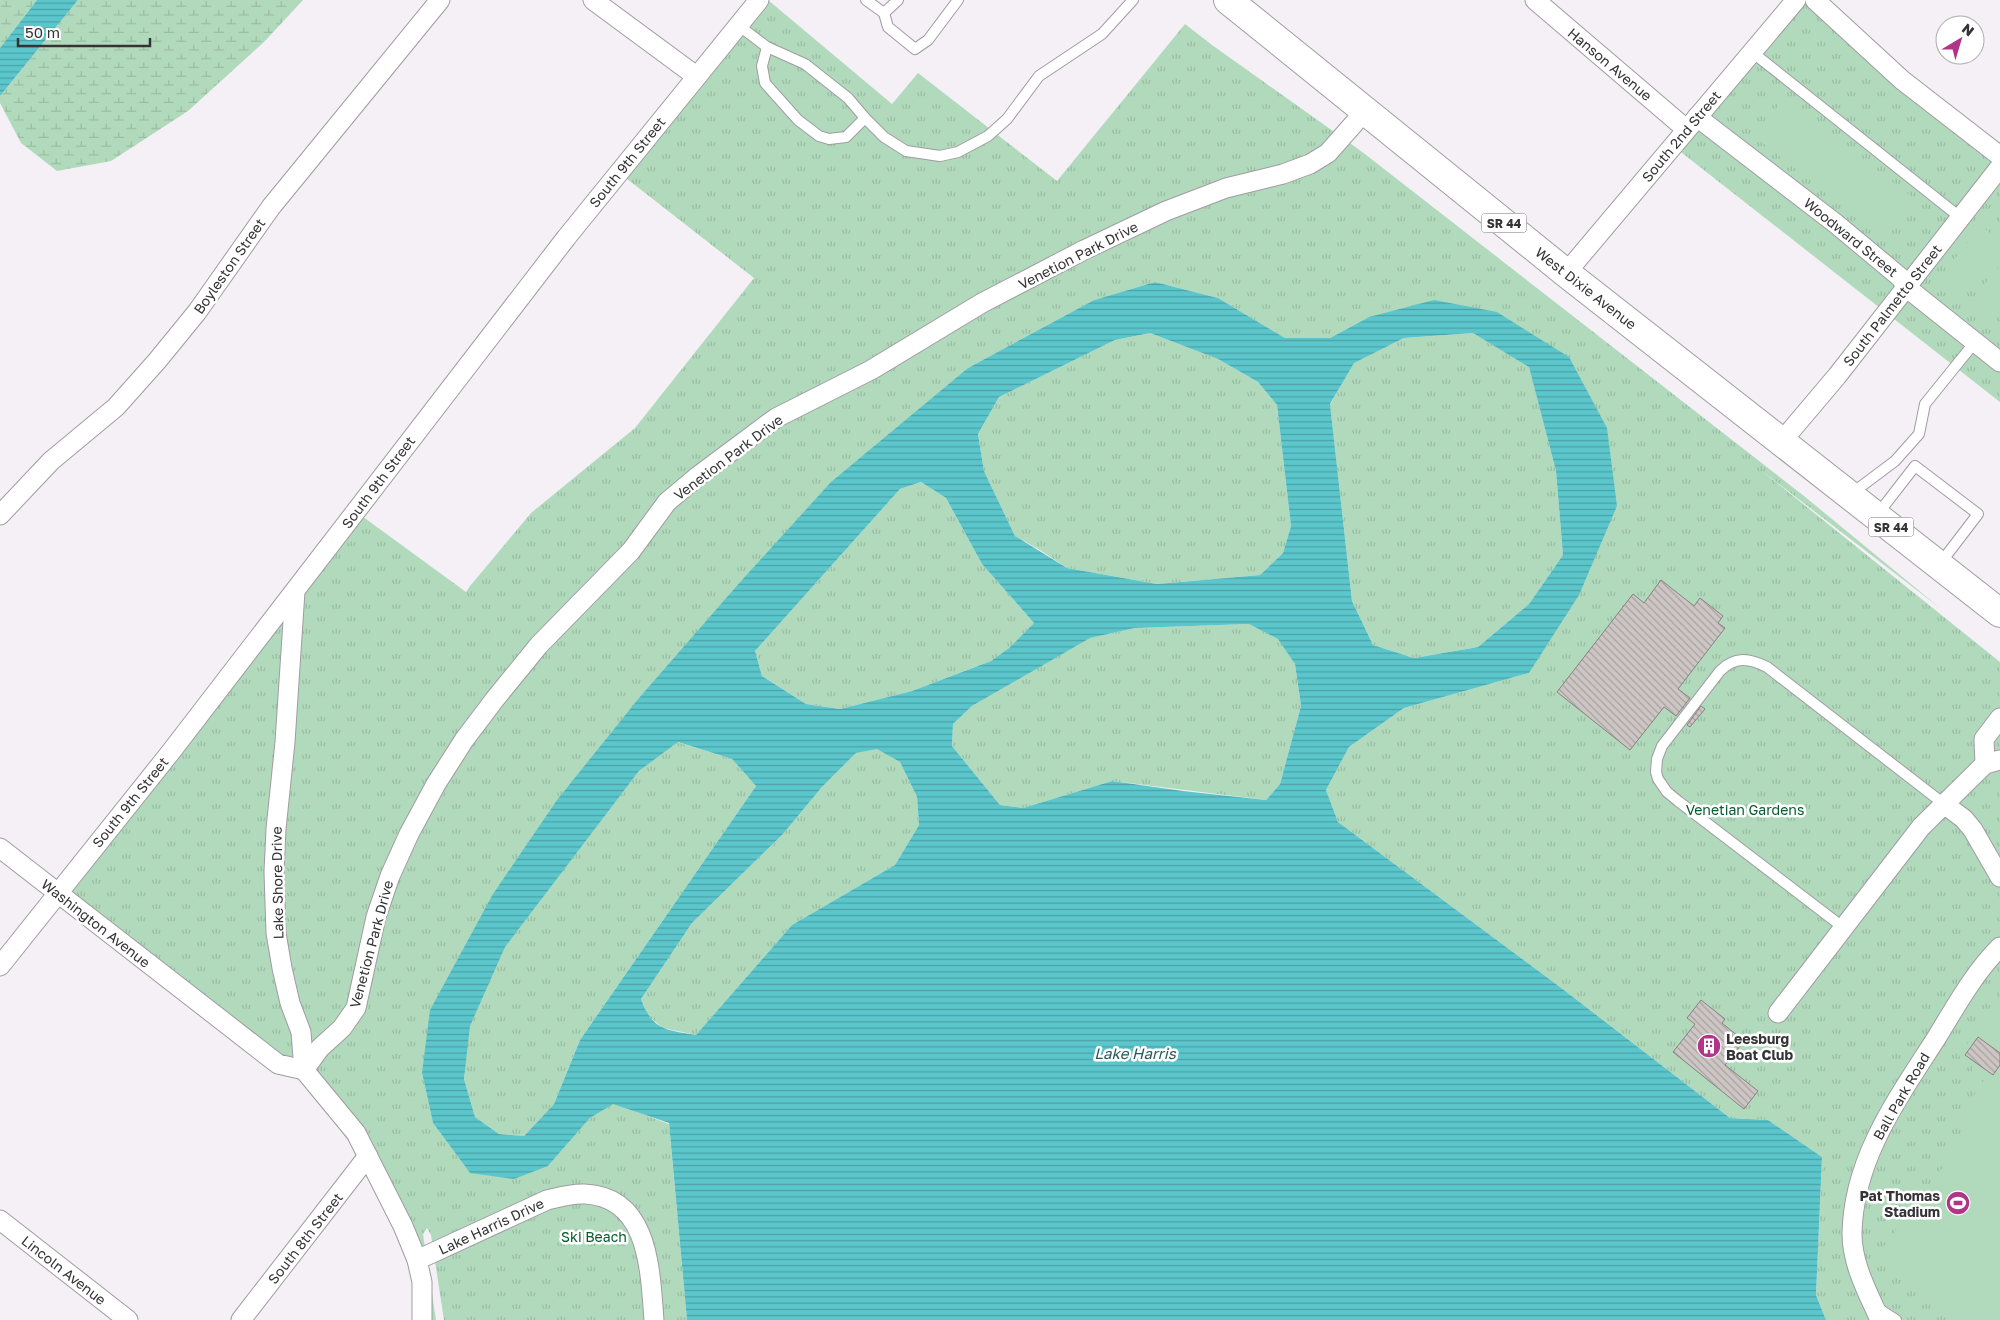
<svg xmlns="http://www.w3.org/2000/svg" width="2000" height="1320" viewBox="0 0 2000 1320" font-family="'Golos Text',sans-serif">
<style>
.wetland{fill:url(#wetland-marsh)}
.park{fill:url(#park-tufts)}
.pitch{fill:#b1dabc}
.water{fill:url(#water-rules);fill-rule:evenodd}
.building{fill:url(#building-back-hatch);stroke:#878180}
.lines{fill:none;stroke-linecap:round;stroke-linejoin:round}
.service-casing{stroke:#a09ca1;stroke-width:12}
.minor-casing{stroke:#a09ca1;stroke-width:21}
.primary-casing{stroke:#a09ca1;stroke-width:30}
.service{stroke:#fff;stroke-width:10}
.minor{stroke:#fff;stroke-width:19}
.primary{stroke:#fff;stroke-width:28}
.labels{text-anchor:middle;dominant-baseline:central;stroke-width:5;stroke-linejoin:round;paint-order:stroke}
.shield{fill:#fff;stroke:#727072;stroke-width:1}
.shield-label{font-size:12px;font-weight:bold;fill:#353335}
.street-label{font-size:14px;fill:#353335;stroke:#fff}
.park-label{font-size:14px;fill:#065b2f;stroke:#fff}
.poi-label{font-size:14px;font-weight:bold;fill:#353335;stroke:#fff;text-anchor:start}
.water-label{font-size:15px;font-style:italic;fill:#275759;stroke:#fff}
</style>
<defs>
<pattern id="wetland-marsh" width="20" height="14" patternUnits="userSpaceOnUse" patternTransform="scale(1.25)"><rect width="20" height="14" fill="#b1dabc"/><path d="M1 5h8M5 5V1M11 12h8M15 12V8" fill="none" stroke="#99bca2"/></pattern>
<pattern id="park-tufts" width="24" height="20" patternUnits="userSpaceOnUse" patternTransform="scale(1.25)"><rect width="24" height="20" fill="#b1dabc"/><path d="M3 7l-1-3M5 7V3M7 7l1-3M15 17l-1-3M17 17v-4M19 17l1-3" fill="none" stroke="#99bca2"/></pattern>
<pattern id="water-rules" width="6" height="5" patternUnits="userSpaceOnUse" patternTransform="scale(1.25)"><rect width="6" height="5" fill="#5bc7cc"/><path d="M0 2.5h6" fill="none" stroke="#4ca2a6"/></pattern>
<pattern id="building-back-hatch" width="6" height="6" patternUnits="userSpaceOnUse" patternTransform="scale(1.25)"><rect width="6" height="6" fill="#cdc6c5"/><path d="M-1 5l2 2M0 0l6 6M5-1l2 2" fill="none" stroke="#a7a1a1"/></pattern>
</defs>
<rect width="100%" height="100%" fill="#f4f0f5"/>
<!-- wetland -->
<g class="wetland">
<polygon points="0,0 37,0 0,48"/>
<polygon points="78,0 303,0 264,42 188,111 111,161 57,171 21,143 0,103 0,96"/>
</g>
<!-- park -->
<g class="park">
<polygon points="761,0 768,0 892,104 918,73 1057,181 1185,24 1212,45 1361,151 1804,496 1940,608 1762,471 2000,662 2000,1320 1826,1320 1816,1295 1822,1157 1768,1120 1730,1118 1560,987 1338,822 1326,790 1349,747 1404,708 1529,673 1617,506 1497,312 1369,317 1330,338 1285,338 1218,298 1155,282 1094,300 968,368 741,581 422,1073 433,1123 470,1173 548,1166 590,1118 613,1103 669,1124 687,1320 444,1320 431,1235 427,1228 423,1234 436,1320 415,1320 416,1273 395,1209 307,1081 64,898 355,511 466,592 470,586 531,513 635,428 754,278 622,175"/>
<polygon points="1795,0 1814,0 2000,149 2000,402 1677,149"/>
<polygon points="1150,333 1218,359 1258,382 1277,405 1291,526 1283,553 1260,575 1157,584 1067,568 1040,550 1015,536 984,471 978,434 999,397 1115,340"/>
<polygon points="1473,333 1529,366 1556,471 1563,555 1529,604 1478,647 1414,658 1373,645 1352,601 1330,405 1353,363 1404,338"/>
<polygon points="921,482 946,498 982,564 1034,623 1009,648 991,661 912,691 840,709 806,704 762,676 755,651 900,489"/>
<polygon points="1249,624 1279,639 1295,664 1301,706 1280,784 1266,800 1112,781 1023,808 1000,805 952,746 953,724 972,706 1089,638 1135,628"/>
<polygon points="677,742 732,759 756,786 580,1040 554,1104 524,1136 499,1134 475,1117 464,1079 469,1026 504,947 639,771"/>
<polygon points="877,748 900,762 917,797 919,825 895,865 792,925 696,1035 663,1028 648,1016 641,999 692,923 783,834 822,787 856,753"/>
</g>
<!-- pitch -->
<g class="pitch">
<polygon points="1784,98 1912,197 1882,236 1755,137"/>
<polygon points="1981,226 2000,241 2000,250 1965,294 1942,275"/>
<polygon points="2000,265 2000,312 1995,318 1972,300"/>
<polygon points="2000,1010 2000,1320 1960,1320 1875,1258 1957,1148 1967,1122 1960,1116 1984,1080 1973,1072 1972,1065 1959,1056 1981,1024 1984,1026"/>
</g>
<!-- water -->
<g class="water">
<polygon points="37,0 78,0 0,96 0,48"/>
<path d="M1155 282 1218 298 1285 338H1330L1369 317 1434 300 1497 312 1569 357 1607 428 1617 506 1579 595 1529 673 1404 708 1349 747 1326 790 1338 822 1560 987 1730 1118 1768 1120 1822 1157 1816 1295 1826 1320H687L669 1123 613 1104 590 1118 548 1166 514 1179 470 1173 433 1123 422 1073 430 1010 493 894 557 800 639 698 741 581 831 482 968 368 1094 300ZM1150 333 1218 359 1258 382 1277 405 1291 526 1283 553 1260 575 1157 584 1067 568 1015 536 984 471 978 434 999 397 1115 340ZM1473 333 1529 367 1556 471 1563 555 1529 604 1478 647 1414 658 1373 645 1352 601 1330 404 1354 363 1404 338ZM921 482 946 498 982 564 1034 623 1009 648 991 661 912 691 840 709 806 704 762 676 755 651 900 489ZM1249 624 1278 639 1295 664 1301 706 1280 784 1266 800 1183 791 1112 781 1023 808 1000 805 952 746 953 724 972 706 1090 638 1135 628ZM678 742 732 759 756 786 580 1040 554 1104 524 1136 499 1134 475 1117 464 1079 470 1026 505 947 639 771ZM877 749 900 762 917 797 919 825 895 865 792 925 696 1035C666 1030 652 1030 641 999L692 923 783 834 822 787 856 753Z"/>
</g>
<!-- building -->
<g class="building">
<polygon points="1661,580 1694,606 1700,598 1723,616 1718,623 1725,628 1678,689 1690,698 1676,716 1664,707 1630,750 1557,692 1633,594 1644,603"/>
<polygon points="1701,706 1705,709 1690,727 1687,725"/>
<polygon points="1701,1000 1725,1019 1722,1023 1744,1041 1725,1065 1758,1091 1744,1109 1673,1052 1695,1024 1687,1018"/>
<polygon points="1978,1037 2000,1053 2000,1065 1993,1075 1965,1055"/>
</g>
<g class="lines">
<!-- service casing -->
<g class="service-casing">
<g id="service">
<polyline points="866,0 884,13 898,0"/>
<polyline points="884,13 888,27 915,49 928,40 958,0"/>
<polyline points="738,25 767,47 805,64 848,98 865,118 884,137 906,151 940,156 958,152 988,136 1007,119 1039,76 1102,34 1133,0"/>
<polyline points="767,47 762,66 765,83 798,120 819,136 829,139 846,137 865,118"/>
<polyline points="1752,52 1961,218"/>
<polyline points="1851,494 1895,461 1919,434 1925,404 1975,342"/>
<polyline points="1877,515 1915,466 1978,514 1939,565"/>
<path d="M1844 928 1678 801 1667 792 1658 779 1656 772 1657 759 1662 746 1720 671C1735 656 1749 658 1767 667L1944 804"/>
<polyline points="1876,1307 1896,1320"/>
</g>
</g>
<!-- minor casing -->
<g class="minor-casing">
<g id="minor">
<polyline points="593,0 696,76"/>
<polyline points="1535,0 1686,129"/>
<polyline points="1815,0 1902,80 2000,156"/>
<polyline points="1697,117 1835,223 1901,278 1906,287 2000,362"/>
<polyline points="1566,273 1796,0"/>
<polyline points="1782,441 1837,376 2000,167"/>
<polyline points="0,515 51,461 116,407 157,361 197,312 271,207 440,0"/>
<polyline points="295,591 285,742 276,829 274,872 276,933 282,968 290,1003 301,1032 304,1070 356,1133 403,1226 417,1260 422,1282 422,1320"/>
<polyline points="1985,764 1984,739 2000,718"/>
<polyline points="1944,804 1964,819 1973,830 2000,877"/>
<polyline points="0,848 278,1064 304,1070 320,1048 342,1028 356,1008 376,917 390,876 409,834 436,784 464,740 495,699 539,645 631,551 667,502 698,476 776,418 871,370 982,303 1084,250 1166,211 1226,188 1283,174 1310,164 1328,153 1365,111"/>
<polyline points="0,966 170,753 566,238 759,0"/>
<polyline points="1778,1013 1921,827 1985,764 2000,760"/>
<polyline points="0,1220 128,1320"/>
<path d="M417 1260 547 1200C560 1197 572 1193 585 1194 650 1197 650 1272 654 1320"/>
<polyline points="241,1320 368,1156"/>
<path d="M1880 1320C1868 1293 1852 1264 1852 1234 1853 1159 1898 1098 1937 1037 1956 1006 1974 973 2000 947"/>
</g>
</g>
<!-- primary casing -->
<g class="primary-casing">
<polyline id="primary" points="1228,0 1566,273 2000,613"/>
</g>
<!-- service -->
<use href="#service" class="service"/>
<!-- minor -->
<use href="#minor" class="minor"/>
<!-- primary -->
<use href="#primary" class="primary"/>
</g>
<!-- icons -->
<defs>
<g id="building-disc" transform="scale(1.25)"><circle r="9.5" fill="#b03588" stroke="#fff"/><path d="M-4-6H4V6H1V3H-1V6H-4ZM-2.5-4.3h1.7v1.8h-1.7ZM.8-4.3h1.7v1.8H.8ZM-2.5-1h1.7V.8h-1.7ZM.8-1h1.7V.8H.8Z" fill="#fff"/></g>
<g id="stadium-disc" transform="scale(1.25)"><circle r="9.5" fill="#b03588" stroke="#fff"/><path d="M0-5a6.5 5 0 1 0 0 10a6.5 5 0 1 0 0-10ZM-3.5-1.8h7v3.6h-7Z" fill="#fff"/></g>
</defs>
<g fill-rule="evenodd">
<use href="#building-disc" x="1709" y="1046"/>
<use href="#stadium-disc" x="1958" y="1203"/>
</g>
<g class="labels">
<!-- shield labels -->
<g class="shield">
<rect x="1481.5" y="213.5" width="45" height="19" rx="4"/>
<rect x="1868.5" y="517.5" width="45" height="19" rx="4"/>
</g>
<g class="shield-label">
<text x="1504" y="223">SR 44</text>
<text x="1891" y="527">SR 44</text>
</g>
<!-- street labels -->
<g class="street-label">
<text transform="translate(1610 64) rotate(40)">Hanson Avenue</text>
<text transform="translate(1681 136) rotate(-50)">South 2nd Street</text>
<text transform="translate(627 162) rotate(-51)">South 9th Street</text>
<text transform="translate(1851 237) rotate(39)">Woodward Street</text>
<text transform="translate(1078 255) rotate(-27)">Venetion Park Drive</text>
<text transform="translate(229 266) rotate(-55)">Boyleston Street</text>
<text transform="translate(1586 288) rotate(38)">West Dixie Avenue</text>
<text transform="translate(1892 305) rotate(-52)">South Palmetto Street</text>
<text transform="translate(728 457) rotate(-37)">Venetion Park Drive</text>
<text transform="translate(378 482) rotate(-53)">South 9th Street</text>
<text transform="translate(130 802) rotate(-51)">South 9th Street</text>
<text transform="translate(277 883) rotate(-91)">Lake Shore Drive</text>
<text transform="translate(96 923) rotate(38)">Washington Avenue</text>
<text transform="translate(371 944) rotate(-75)">Venetion Park Drive</text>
<text transform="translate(1901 1096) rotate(-60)">Ball Park Road</text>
<text transform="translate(491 1226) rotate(-25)">Lake Harris Drive</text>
<text transform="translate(305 1238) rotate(-52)">South 8th Street</text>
<text transform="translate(64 1270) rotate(38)">Lincoln Avenue</text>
</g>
<!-- park labels -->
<g class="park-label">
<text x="1745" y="809">Venetian Gardens</text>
<text x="594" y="1236">Ski Beach</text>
</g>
<!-- poi labels -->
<g class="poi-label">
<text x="1726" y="1038">Leesburg<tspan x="1726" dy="16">Boat Club</tspan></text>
<text x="1940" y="1195" text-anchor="end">Pat Thomas<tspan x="1940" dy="16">Stadium</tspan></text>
</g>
<!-- water labels -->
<g class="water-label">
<text x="1135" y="1053">Lake Harris</text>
</g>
</g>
<!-- north arrow -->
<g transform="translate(1960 40) rotate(38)"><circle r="24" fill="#ffffff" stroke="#aeadae"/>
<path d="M0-4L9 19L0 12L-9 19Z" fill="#b03588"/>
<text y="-8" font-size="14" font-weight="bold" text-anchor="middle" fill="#353335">N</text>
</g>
<!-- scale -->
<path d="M18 38v8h132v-8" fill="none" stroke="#353335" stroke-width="2.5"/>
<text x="25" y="38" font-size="15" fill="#353335" stroke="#ffffff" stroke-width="4" paint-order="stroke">50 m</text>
</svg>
